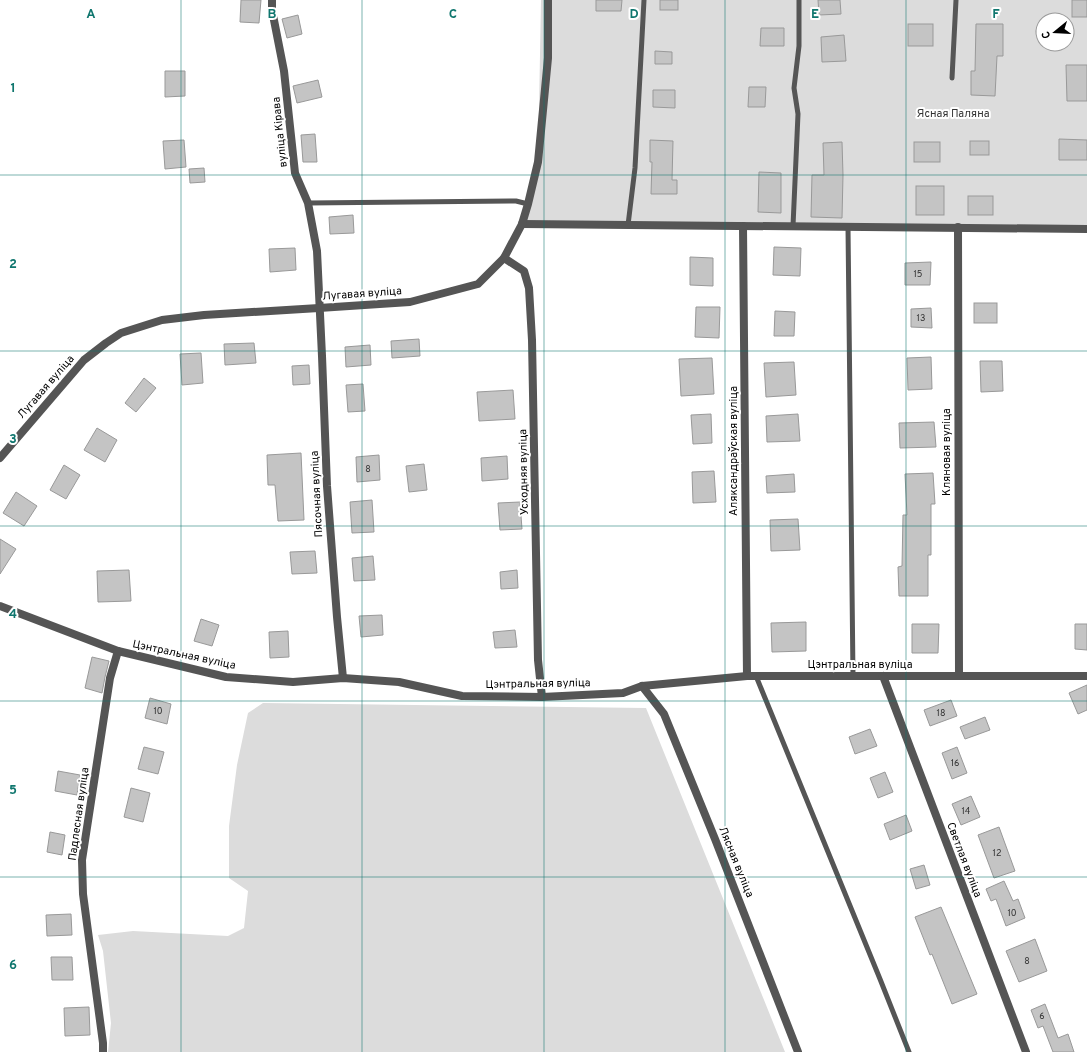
<svg xmlns="http://www.w3.org/2000/svg" width="1087" height="1052" viewBox="0 0 1087 1052" font-family="Overpass,sans-serif">
<style>
.green{fill:#dcdcdc;fill-rule:evenodd}
.building{fill:#c4c4c4;stroke:#999}
.lines{fill:none;stroke-linecap:round;stroke-linejoin:round}
.service{stroke:#555;stroke-width:5}
.minor{stroke:#555;stroke-width:8}
.grid{fill:none;stroke:#0f766e;stroke-width:1;stroke-opacity:0.55}
.labels{text-anchor:middle;dominant-baseline:central;stroke-width:4;stroke-linejoin:round;paint-order:stroke}
.number-label{font-size:9px;fill:#313131}
.park-label{font-size:11px;fill:#333;stroke:#fff}
.street-label{font-size:11px;fill:#000;stroke:#fff}
.grid-label{font-size:13px;text-anchor:middle;font-weight:bold;fill:#0f766e;stroke:#fff;stroke-width:4;stroke-linejoin:round;paint-order:stroke}
</style>
<rect width="100%" height="100%" fill="#fff"/>
<!-- green -->
<g class="green">
<path d="M541 0H1087V229L522 224 538 162ZM1043 20H1067V44H1043Z"/>
<polygon points="263,703 646,708 785,1052 108,1052 111,1023 103,951 98,935 133,931 228,936 244,928 248,891 229,878 229,826 237,765 248,713"/>
</g>
<!-- building -->
<g class="building">
<polygon points="241,0 261,0 259,23 240,22"/>
<polygon points="596,0 622,0 621,11 596,11"/>
<rect x="660" y="0" width="18" height="10"/>
<polygon points="818,0 840,0 841,14 819,15"/>
<rect x="1072" y="0" width="15" height="17"/>
<polygon points="298,15 302,34 287,38 282,19"/>
<rect x="908" y="24" width="25" height="22"/>
<polygon points="976,24 1003,24 1003,56 997,56 995,96 971,95 971,71 975,71"/>
<polygon points="761,28 784,28 784,46 760,46"/>
<polygon points="844,35 846,61 822,62 821,37"/>
<polygon points="655,51 672,52 672,64 655,64"/>
<polygon points="1066,65 1087,65 1087,101 1067,101"/>
<polygon points="165,71 185,71 185,96 165,97"/>
<polygon points="318,80 322,97 297,103 293,86"/>
<polygon points="749,87 766,87 765,107 748,107"/>
<polygon points="653,90 675,90 675,108 653,107"/>
<polygon points="315,134 317,162 303,162 301,135"/>
<polygon points="1059,139 1087,140 1087,160 1059,160"/>
<polygon points="184,140 186,167 165,169 163,141"/>
<polygon points="650,140 673,141 672,180 677,180 677,194 651,194 652,162 650,162"/>
<rect x="970" y="141" width="19" height="14"/>
<polygon points="842,142 843,175 842,218 811,217 812,175 824,175 823,143"/>
<rect x="914" y="142" width="26" height="20"/>
<polygon points="204,168 205,182 190,183 189,169"/>
<polygon points="759,172 781,173 781,213 758,212"/>
<rect x="916" y="186" width="28" height="29"/>
<rect x="968" y="196" width="25" height="19"/>
<polygon points="353,215 354,233 330,234 329,217"/>
<polygon points="774,247 801,248 800,276 773,275"/>
<polygon points="295,248 296,270 270,272 269,249"/>
<polygon points="690,257 713,258 713,286 690,285"/>
<polygon points="931,262 930,285 905,285 905,263"/>
<rect x="974" y="303" width="23" height="20"/>
<polygon points="696,307 720,307 719,338 695,337"/>
<polygon points="931,308 932,328 911,327 911,309"/>
<polygon points="775,311 795,312 794,336 774,336"/>
<polygon points="419,339 420,356 392,358 391,341"/>
<polygon points="254,343 256,363 225,365 224,344"/>
<polygon points="370,345 371,365 346,367 345,347"/>
<polygon points="201,353 203,383 182,385 180,354"/>
<polygon points="931,357 932,389 908,390 907,358"/>
<polygon points="712,358 714,394 681,396 679,359"/>
<polygon points="980,361 1002,361 1003,391 981,392"/>
<polygon points="794,362 796,395 766,397 764,363"/>
<polygon points="309,365 310,384 293,385 292,366"/>
<polygon points="144,378 156,388 136,412 125,403"/>
<polygon points="363,384 365,411 348,412 346,385"/>
<polygon points="513,390 515,419 479,421 477,392"/>
<polygon points="711,414 712,443 693,444 691,415"/>
<polygon points="798,414 800,441 767,442 766,416"/>
<polygon points="934,422 936,447 900,448 899,423"/>
<polygon points="97,428 117,440 105,462 84,450"/>
<polygon points="301,453 304,520 278,521 275,485 268,485 267,455"/>
<polygon points="379,455 380,480 357,482 356,457"/>
<polygon points="507,456 508,479 482,481 481,458"/>
<polygon points="424,464 427,490 409,492 406,466"/>
<polygon points="64,465 80,475 66,499 50,490"/>
<polygon points="714,471 716,502 693,503 692,472"/>
<polygon points="933,473 935,504 931,504 931,555 928,555 928,596 899,596 898,567 902,566 903,515 907,515 905,474"/>
<polygon points="794,474 795,492 767,493 766,476"/>
<polygon points="16,492 37,506 24,526 3,513"/>
<polygon points="372,500 374,532 352,533 350,502"/>
<polygon points="520,502 522,529 500,530 498,503"/>
<polygon points="798,519 800,550 771,551 770,520"/>
<polygon points="0,539 16,549 0,574"/>
<polygon points="315,551 317,573 292,574 290,552"/>
<polygon points="373,556 375,580 354,581 352,558"/>
<polygon points="129,570 131,601 98,602 97,571"/>
<polygon points="517,570 518,588 501,589 500,572"/>
<polygon points="382,615 383,635 361,637 359,616"/>
<polygon points="201,619 219,625 212,646 194,641"/>
<polygon points="806,622 806,651 772,652 771,623"/>
<polygon points="912,624 939,624 938,653 912,653"/>
<polygon points="1075,624 1087,624 1087,650 1075,649"/>
<polygon points="515,630 517,647 495,648 493,632"/>
<polygon points="288,631 289,657 270,658 269,632"/>
<polygon points="92,657 109,661 105,677 102,693 85,688"/>
<polygon points="1087,685 1087,710 1078,714 1069,693"/>
<polygon points="150,698 171,704 167,724 145,718"/>
<polygon points="951,700 957,716 930,726 924,710"/>
<polygon points="985,717 990,730 965,739 960,727"/>
<polygon points="870,729 877,746 855,754 849,737"/>
<polygon points="144,747 164,752 158,774 138,769"/>
<polygon points="957,747 967,773 952,779 942,753"/>
<polygon points="58,771 80,775 77,795 55,791"/>
<polygon points="885,772 893,792 878,798 870,778"/>
<polygon points="131,788 150,793 143,822 124,817"/>
<polygon points="971,796 980,817 961,825 952,804"/>
<polygon points="906,815 912,831 890,840 884,824"/>
<polygon points="999,827 1015,871 994,878 978,835"/>
<polygon points="50,832 65,835 62,855 47,852"/>
<polygon points="924,865 930,885 916,889 910,869"/>
<polygon points="1004,881 1013,901 1018,899 1025,918 1006,926 996,899 991,901 986,889"/>
<polygon points="941,907 977,994 952,1004 932,954 930,955 915,917"/>
<polygon points="71,914 72,935 47,936 46,915"/>
<polygon points="1035,939 1047,971 1019,982 1006,951"/>
<polygon points="51,957 72,957 73,980 52,980"/>
<polygon points="1045,1004 1058,1038 1068,1034 1074,1052 1053,1052 1043,1026 1038,1028 1031,1010"/>
<polygon points="89,1007 90,1035 65,1036 64,1008"/>
</g>
<g class="lines">
<!-- service -->
<g class="service">
<polyline points="952,78 956,0"/>
<polyline points="308,203 516,201 528,204"/>
<polyline points="628,225 635,168 644,0"/>
<polyline points="793,226 798,114 794,88 799,46 799,0"/>
<polyline points="848,227 853,676"/>
<polyline points="756,676 880,979 909,1052"/>
</g>
<!-- minor -->
<g class="minor">
<polyline points="272,0 272,10 284,71 295,173 308,203 317,251 322,356 327,486 337,617 343,678"/>
<polyline points="522,224 1087,229"/>
<polyline points="743,226 747,676"/>
<polyline points="958,227 959,676"/>
<polyline points="504,258 524,271 529,288 532,340 538,660 542,697"/>
<polyline points="0,458 84,360 106,343 121,333 162,320 204,315 319,308 410,302 478,284 504,258 522,224 528,204 538,162 548,58 548,0"/>
<polyline points="0,606 118,651 226,677 293,682 343,678 399,682 462,696 542,697 623,693 642,686 747,676 1087,676"/>
<polyline points="883,676 1026,1052"/>
<polyline points="642,686 664,714 715,839 798,1052"/>
<polyline points="103,1052 103,1043 83,894 82,860 110,678 118,651"/>
</g>
</g>
<!-- grid -->
<path class="grid" d="M181 0V1052M362 0V1052M544 0V1052M725 0V1052M906 0V1052M0 175H1087M0 351H1087M0 526H1087M0 701H1087M0 877H1087"/>
<g class="labels">
<!-- number labels -->
<g class="number-label">
<text x="918" y="274">15</text>
<text x="921" y="318">13</text>
<text x="368" y="469">8</text>
<text x="158" y="711">10</text>
<text x="941" y="713">18</text>
<text x="955" y="763">16</text>
<text x="966" y="811">14</text>
<text x="997" y="853">12</text>
<text x="1012" y="913">10</text>
<text x="1027" y="961">8</text>
<text x="1042" y="1016">6</text>
</g>
<!-- park labels -->
<g class="park-label">
<text x="953" y="114">Ясная Паляна</text>
</g>
<!-- street labels -->
<g class="street-label">
<text transform="translate(280 132) rotate(-96)">вуліца Кірава</text>
<text transform="translate(362 294) rotate(-4)">Лугавая вуліца</text>
<text transform="translate(46 387) rotate(-49)">Лугавая вуліца</text>
<text transform="translate(734 451) rotate(-90)">Аляксандраўская вуліца</text>
<text transform="translate(947 452) rotate(-90)">Кляновая вуліца</text>
<text transform="translate(524 472) rotate(-91)">Усходняя вуліца</text>
<text transform="translate(317 494) rotate(-93)">Пясочная вуліца</text>
<text transform="translate(184 655) rotate(12)">Цэнтральная вуліца</text>
<text x="860" y="665">Цэнтральная вуліца</text>
<text transform="translate(538 684) rotate(-1)">Цэнтральная вуліца</text>
<text transform="translate(79 814) rotate(-82)">Падлесная вуліца</text>
<text transform="translate(964 860) rotate(69)">Светлая вуліца</text>
<text transform="translate(736 862) rotate(68)">Лясная вуліца</text>
</g>
</g>
<g class="grid-label">
<text x="91" y="18">A</text>
<text x="272" y="18">B</text>
<text x="453" y="18">C</text>
<text x="634" y="18">D</text>
<text x="815" y="18">E</text>
<text x="996" y="18">F</text>
<text x="13" y="92">1</text>
<text x="13" y="268">2</text>
<text x="13" y="443">3</text>
<text x="13" y="618">4</text>
<text x="13" y="794">5</text>
<text x="13" y="969">6</text>
</g>
<!-- north arrow -->
<g transform="translate(1055 32) rotate(252)"><circle r="19" fill="#ffffff" stroke="#999999"/>
<path d="M0-3L7 15L0 10L-7 15Z" fill="#000000"/>
<text y="-6" font-size="11" font-weight="bold" text-anchor="middle" fill="#000000">С</text>
</g>
</svg>
